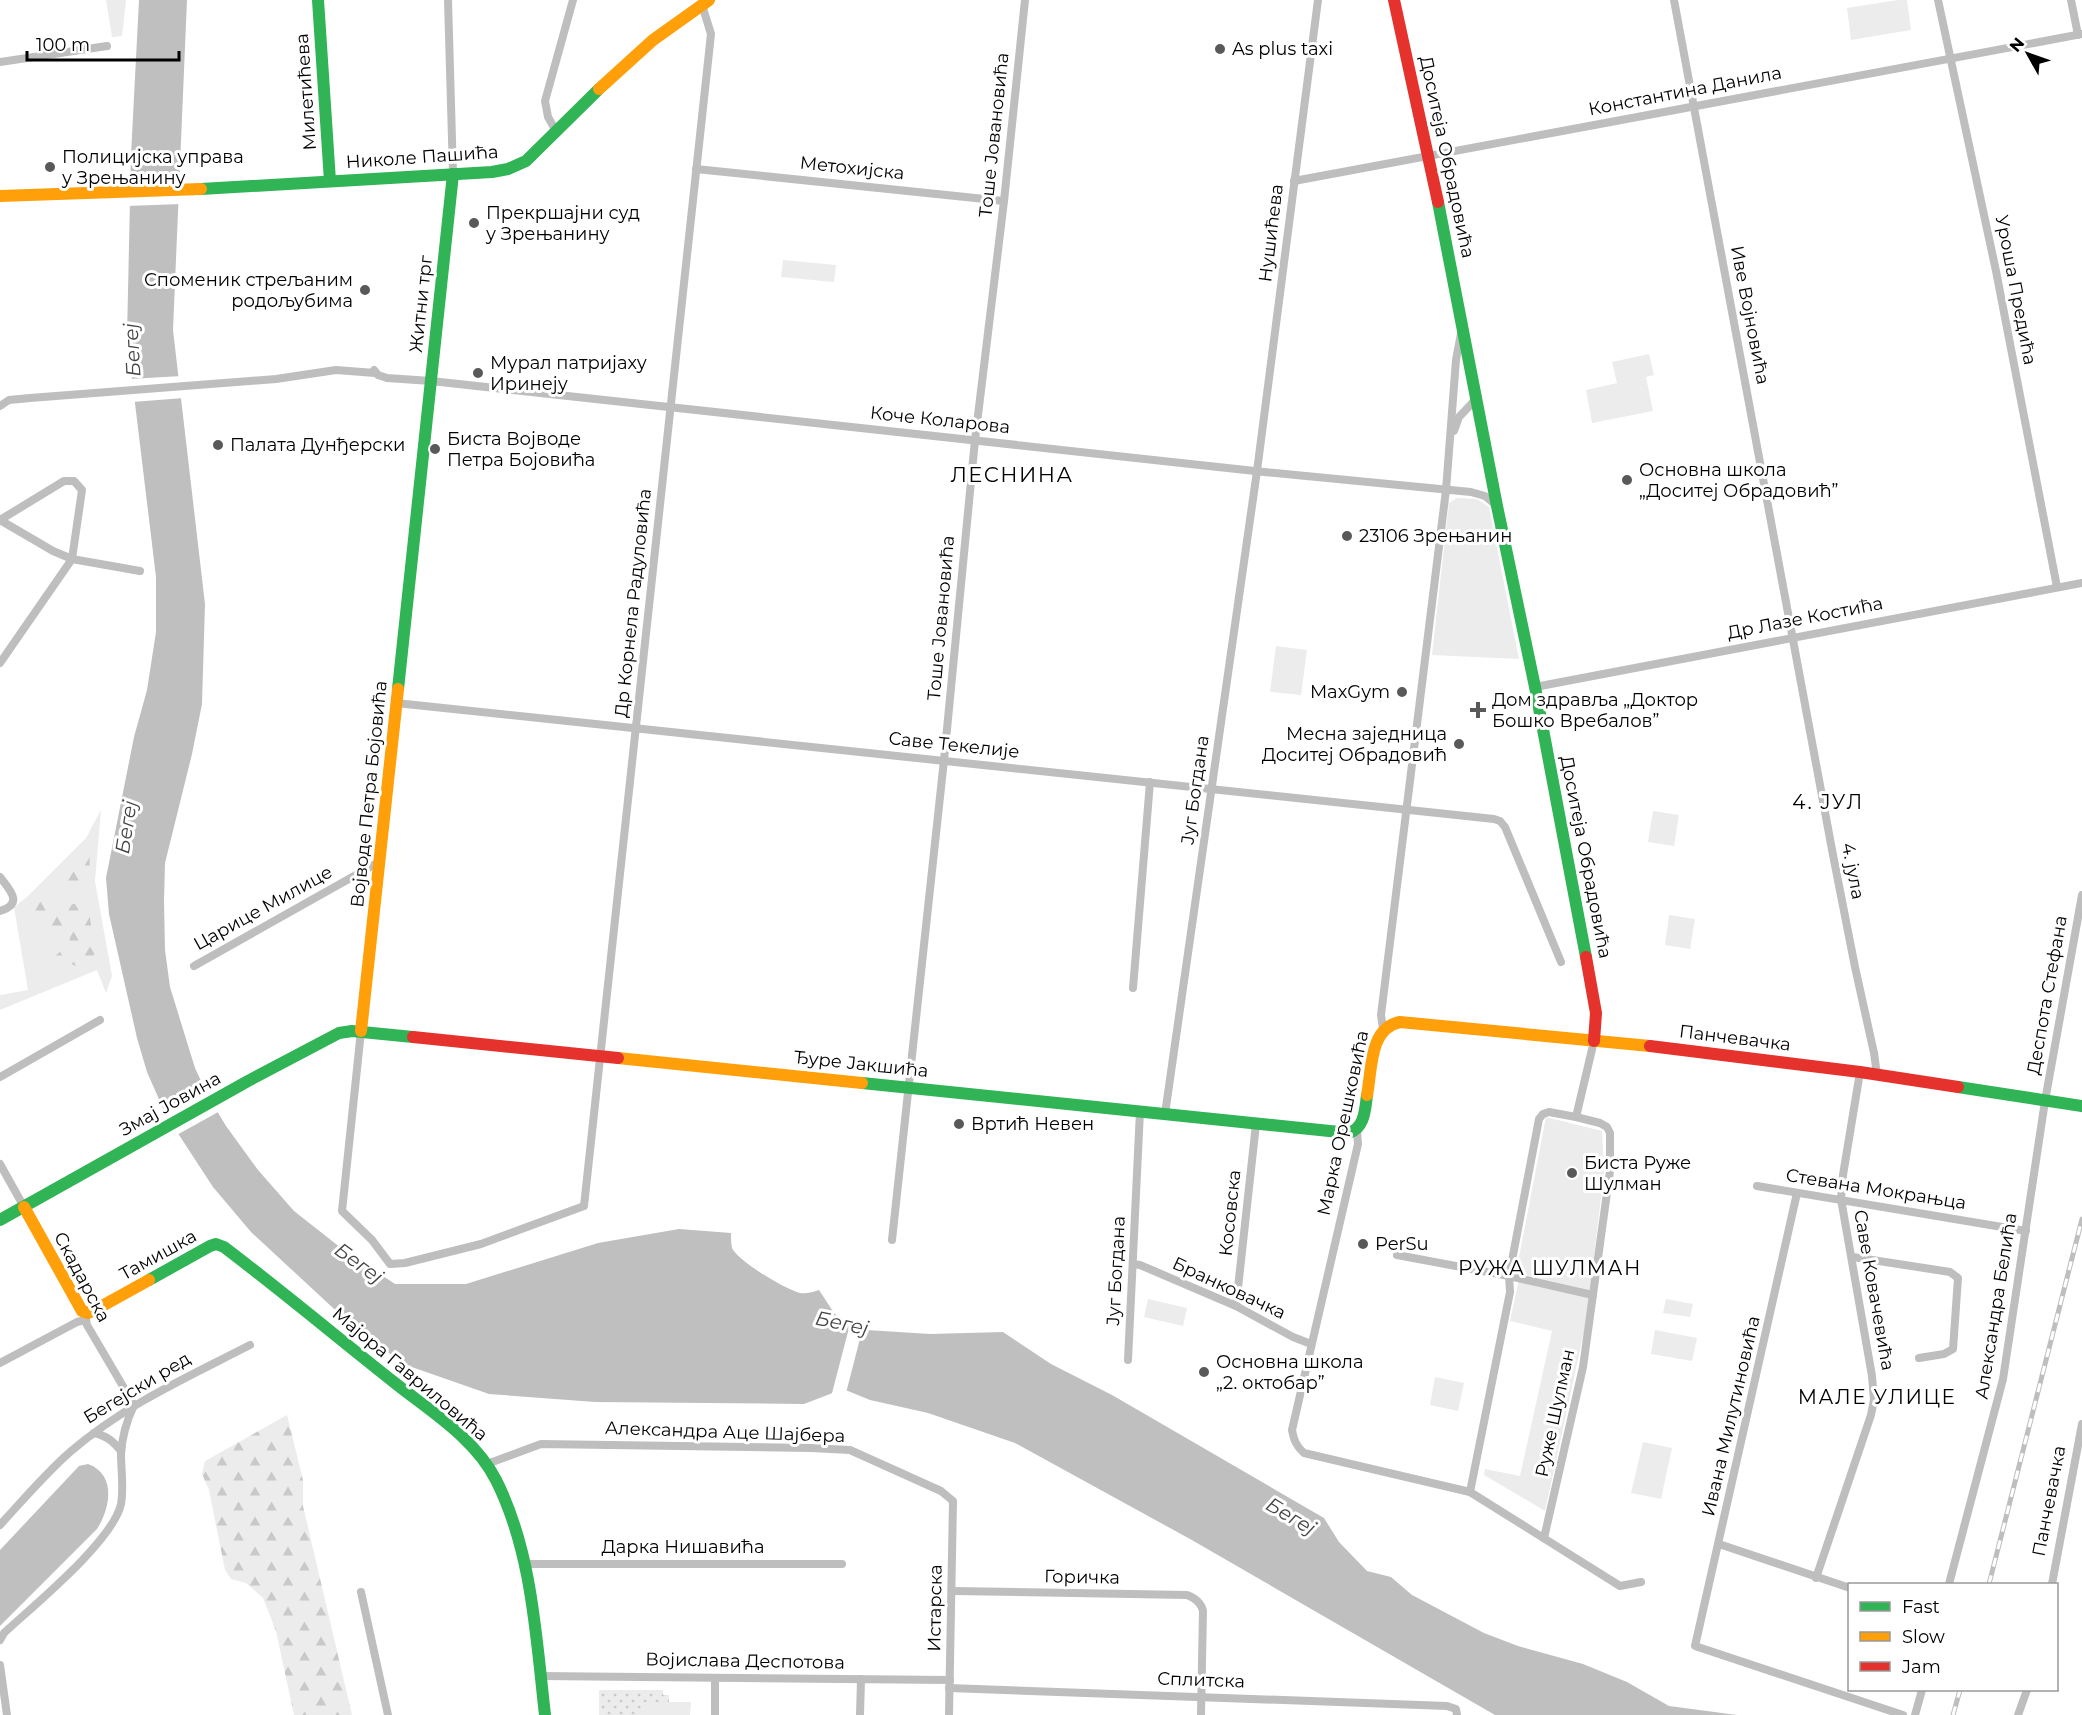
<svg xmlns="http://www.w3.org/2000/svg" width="2082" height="1715" viewBox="0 0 2082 1715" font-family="Montserrat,sans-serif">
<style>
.green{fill:#ececec}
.forest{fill:url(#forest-firs)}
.garden{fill:url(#garden-dots)}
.water{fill:#bfbfbf}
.pier{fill:#fff}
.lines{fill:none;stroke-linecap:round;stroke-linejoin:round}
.street{stroke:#bebebe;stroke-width:8}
.fast{stroke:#30b455;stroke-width:12}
.slow{stroke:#ff9f0a;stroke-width:12}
.jam{stroke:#e5322d;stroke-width:12}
.rail-casing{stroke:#bebebe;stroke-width:5}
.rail{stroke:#fff;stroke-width:3;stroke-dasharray:9;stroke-linecap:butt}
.poi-dot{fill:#595959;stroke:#fff;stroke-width:2}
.labels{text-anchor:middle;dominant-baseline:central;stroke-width:6;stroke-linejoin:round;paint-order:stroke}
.poi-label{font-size:18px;fill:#000;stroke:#fff;text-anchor:start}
.street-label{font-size:18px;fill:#000;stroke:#fff}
.water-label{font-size:20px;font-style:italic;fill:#444;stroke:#fff}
.neighbourhood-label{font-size:20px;letter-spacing:1.5px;fill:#000;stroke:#fff}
.quarter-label{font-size:21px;letter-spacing:1.5px;fill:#000;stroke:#fff}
</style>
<defs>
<pattern id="forest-firs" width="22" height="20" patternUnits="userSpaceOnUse" patternTransform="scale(1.5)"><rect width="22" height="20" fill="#ececec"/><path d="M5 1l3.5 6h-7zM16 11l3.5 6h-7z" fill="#c9c9c9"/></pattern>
<pattern id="garden-dots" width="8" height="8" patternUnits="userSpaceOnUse" patternTransform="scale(1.5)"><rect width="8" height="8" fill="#ececec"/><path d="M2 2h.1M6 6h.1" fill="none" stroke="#c9c9c9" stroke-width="1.8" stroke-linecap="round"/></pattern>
</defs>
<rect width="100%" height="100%" fill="#fff"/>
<!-- green -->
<g class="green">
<polygon points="106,0 126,0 122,36 112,37"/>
<polygon points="1898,0 1907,0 1911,30 1851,40 1847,8"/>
<polygon points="783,260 836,265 834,282 781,277"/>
<polygon points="1649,354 1654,375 1646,377 1653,411 1592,423 1586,390 1617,383 1612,362"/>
<polygon points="1457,498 1477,499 1489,507 1519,659 1432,655 1449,503"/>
<polygon points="1276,646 1307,650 1301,695 1270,692"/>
<polygon points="101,810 95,881 112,976 106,993 97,970 0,1010 0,995 28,990 14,907 27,897 86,838"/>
<polygon points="1653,811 1679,815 1674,846 1648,842"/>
<polygon points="1669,915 1695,919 1690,949 1665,945"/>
<polygon points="1546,1117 1602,1131 1604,1172 1590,1290 1516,1273"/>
<polygon points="1519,1279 1592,1295 1545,1511 1484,1475 1485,1469 1520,1476 1552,1331 1510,1321"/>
<polygon points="1148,1299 1187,1308 1183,1326 1144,1317"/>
<polygon points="1666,1299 1693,1304 1690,1317 1663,1313"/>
<polygon points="1655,1330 1697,1338 1692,1361 1651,1354"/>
<polygon points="1435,1377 1464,1383 1458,1411 1430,1405"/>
<polygon points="1643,1442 1672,1448 1661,1499 1631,1493"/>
<polygon points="643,1702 691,1702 690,1715 643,1715"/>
</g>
<!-- forest -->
<g class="forest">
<path d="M89 855C91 862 89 889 81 893 76 896 63 891 58 887L69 868Z"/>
<path d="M51 895C63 916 71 898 88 905L92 932 100 940C97 950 92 963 80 966 75 967 71 963 66 963 59 964 56 968 48 966 53 952 76 947 69 929L60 926C43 937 43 934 28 921L29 910Z"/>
<polygon points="287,1415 303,1480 303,1506 352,1715 294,1715 276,1631 263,1598 246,1583 231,1579 225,1570 209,1490 202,1474 205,1461"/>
</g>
<!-- garden -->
<polygon class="garden" points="599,1690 663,1690 663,1695 669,1695 669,1702 643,1702 643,1715 599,1715"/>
<!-- water -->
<g class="water">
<path d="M139 0H187L173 330 205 604 202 704 192 754 165 863 164 901 165 950 170 987 195 1068 208 1096 226 1126 258 1170 294 1211 341 1248 395 1284H466L598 1243 679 1229 731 1233C731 1237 731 1244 732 1248 738 1261 786 1290 800 1293 807 1294 813 1292 819 1290L834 1313 851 1329 930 1334 1003 1332 1051 1364 1112 1395 1324 1518 1339 1542 1367 1571 1391 1577 1412 1595 1484 1633 1518 1646 1583 1664 1627 1682 1669 1706 1737 1715H1495L1190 1539 1015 1443 928 1413 870 1400 843 1389 804 1404 595 1402 489 1394 406 1365 359 1332 251 1232 213 1187 166 1115 147 1072 137 1038 109 914 106 878 134 737 147 690 156 632V577L127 337 131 155Z"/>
<path d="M88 1464C117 1475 110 1508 97 1529L0 1626V1550L79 1466Z"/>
</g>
<!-- pier -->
<g class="pier">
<polygon points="182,177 181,204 127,206 127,179"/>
<polygon points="182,376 184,398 132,402 129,379"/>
<polygon points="208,1090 220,1111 175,1136 163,1115"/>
<polygon points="850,1324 852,1326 863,1327 846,1393 843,1393 831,1397"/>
</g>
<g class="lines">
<!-- street -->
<g class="street">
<polyline points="448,0 453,174"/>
<polyline points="1674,0 1833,855 1855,967 1874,1053 1877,1075"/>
<polyline points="1938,0 1996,271 2057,587"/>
<polyline points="2071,0 2078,35"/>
<polyline points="0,62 107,46"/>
<polyline points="556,131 548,117 545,101 573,0"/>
<polyline points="696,169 1004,201"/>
<polyline points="1294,181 2082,34"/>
<polyline points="374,370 378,375 387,378 431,381 1264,472 1471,492 1485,496 1497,506"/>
<polyline points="0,406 9,400 30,398 276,379 336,370 375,373"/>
<polyline points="1454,431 1459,417 1478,397"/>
<polyline points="0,520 64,481 74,481 82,490 72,559 0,663"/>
<polyline points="0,520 53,551 72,559 140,571"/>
<polyline points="1535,687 2082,583"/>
<polyline points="396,703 1494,819 1500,821 1505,827 1561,962"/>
<path d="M0 877C10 890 24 904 0 911"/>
<polyline points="194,966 379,862"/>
<polyline points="1133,988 1150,782"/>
<polyline points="1383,1029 1381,1015 1446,490 1456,360 1462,328"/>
<polyline points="361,1031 342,1211 372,1240 390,1264 405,1263 481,1244 584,1206 711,34 702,5"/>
<polyline points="0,1077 100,1020"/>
<polyline points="1165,1114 1257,471 1318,0"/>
<polyline points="1576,1117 1594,1041"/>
<path d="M1357 1130 1358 1144 1292 1430C1294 1440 1296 1446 1304 1453L1470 1492 1510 1292 1509 1276 1539 1119 1543 1114 1549 1112 1576 1117 1600 1123 1607 1127 1610 1133V1171L1583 1367 1544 1538"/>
<polyline points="0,1164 24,1207"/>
<polyline points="1757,1186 2026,1231"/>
<polyline points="1797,1193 1695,1646 1903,1715"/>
<polyline points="892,1240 944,760 975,440 1004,201 1025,0"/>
<polyline points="1397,1255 1509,1276 1593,1295"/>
<polyline points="1853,1257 1950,1272 1958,1278 1953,1349 1944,1354 1919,1358"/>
<polyline points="1133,1264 1140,1265 1236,1306 1293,1337 1311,1344"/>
<polyline points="1236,1306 1256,1124"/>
<polyline points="1128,1360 1140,1111"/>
<polyline points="0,1363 77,1322 85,1320"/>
<path d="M94 1433C107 1436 113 1441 121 1451"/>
<polyline points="487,1464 541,1444 811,1448 850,1450 941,1491 953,1501 949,1715"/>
<polyline points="1470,1492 1620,1586 1641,1582"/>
<path d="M0 1525C23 1500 45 1474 70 1452 126 1404 186 1378 250 1345"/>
<polyline points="1719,1544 1850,1588"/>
<polyline points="524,1564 842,1564"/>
<polyline points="1816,1578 1871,1415 1874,1400 1872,1376 1841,1199 1843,1175 1860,1072"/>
<polyline points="1949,1584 2003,1379 2045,1101 2082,895"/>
<polyline points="2052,1584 2082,1424"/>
<path d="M952 1591 1187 1595C1195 1598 1201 1602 1203 1611L1201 1715"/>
<polyline points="361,1592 388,1715"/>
<path d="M0 1640 4 1633C33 1606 113 1541 121 1504 124 1488 121 1470 121 1454 122 1437 127 1420 134 1405L87 1325 85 1313"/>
<polyline points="0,1665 7,1715"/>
<polyline points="540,1676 950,1680"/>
<polyline points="715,1678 715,1715"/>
<polyline points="949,1688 1447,1706 1456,1709 1457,1715"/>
<polyline points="860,1715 861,1679"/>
<polyline points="1915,1715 1922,1690"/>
<polyline points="2018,1715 2027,1690"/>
</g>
<!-- fast -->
<g class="fast">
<polyline points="318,0 330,181"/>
<polyline points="201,189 492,172 508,169 526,161 599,89"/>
<polyline points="1438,202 1497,506 1535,687 1586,957"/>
<polyline points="398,689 453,174"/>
<path d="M862 1083 1349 1133C1365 1127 1365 1110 1367 1095"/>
<polyline points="1958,1087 2082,1106"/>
<polyline points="0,1220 248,1081 339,1033 352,1031 413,1037"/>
<path d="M149 1280 210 1246 216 1244 224 1247C282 1291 338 1338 395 1383 430 1411 475 1438 496 1480 532 1551 536 1637 545 1715"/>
</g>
<!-- slow -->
<g class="slow">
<polyline points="599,89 653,40 709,0"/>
<polyline points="0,196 201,189"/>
<polyline points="361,1031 398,689"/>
<polyline points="618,1058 862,1083"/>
<path d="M1367 1095C1372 1070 1369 1028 1400 1022L1650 1046"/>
<polyline points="24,1207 82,1311 88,1313 93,1311 149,1280"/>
</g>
<!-- jam -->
<g class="jam">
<polyline points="1394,0 1438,202"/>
<polyline points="1586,957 1596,1013 1594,1041"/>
<polyline points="413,1037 618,1058"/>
<polyline points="1650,1046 1860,1072 1958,1087"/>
</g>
<!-- rail casing -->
<g class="rail-casing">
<g id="rail">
<polyline points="1989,1584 2082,1219"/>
<polyline points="1953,1715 1960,1690"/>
</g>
</g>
<!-- rail -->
<use href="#rail" class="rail"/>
</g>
<!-- markers -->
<g class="poi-dot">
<circle cx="1220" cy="49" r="6"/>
<circle cx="50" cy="167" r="6"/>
<circle cx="474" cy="223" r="6"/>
<circle cx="365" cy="290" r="6"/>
<circle cx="478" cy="373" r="6"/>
<circle cx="218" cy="445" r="6"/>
<circle cx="435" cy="449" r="6"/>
<circle cx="1627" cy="480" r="6"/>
<circle cx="1347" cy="536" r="6"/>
<circle cx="1402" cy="692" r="6"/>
<path d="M1475 701h6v6h6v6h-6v6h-6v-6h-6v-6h6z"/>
<circle cx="1459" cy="744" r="6"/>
<circle cx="959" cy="1124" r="6"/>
<circle cx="1572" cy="1173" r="6"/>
<circle cx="1363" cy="1244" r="6"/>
<circle cx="1204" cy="1372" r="6"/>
</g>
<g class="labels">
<!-- poi labels -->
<g class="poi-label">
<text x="1232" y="49">As plus taxi</text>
<text x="62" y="157">Полицијска управа<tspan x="62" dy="21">у Зрењанину</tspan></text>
<text x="486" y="213">Прекршајни суд<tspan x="486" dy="21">у Зрењанину</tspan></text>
<text x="353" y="280" text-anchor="end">Споменик стрељаним<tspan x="353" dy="21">родољубима</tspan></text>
<text x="490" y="363">Мурал патријаху<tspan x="490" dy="21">Иринеју</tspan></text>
<text x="447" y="439">Биста Војводе<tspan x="447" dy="21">Петра Бојовића</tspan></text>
<text x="230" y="445">Палата Дунђерски</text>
<text x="1639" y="470">Основна школа<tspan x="1639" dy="21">„Доситеј Обрадовић”</tspan></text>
<text x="1359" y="536">23106 Зрењанин</text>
<text x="1390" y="692" text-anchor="end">MaxGym</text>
<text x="1492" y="700">Дом здравља „Доктор<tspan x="1492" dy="21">Бошко Вребалов”</tspan></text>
<text x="1447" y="734" text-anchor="end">Месна заједница<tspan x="1447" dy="21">Доситеј Обрадовић</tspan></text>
<text x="971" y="1124">Вртић Невен</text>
<text x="1584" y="1163">Биста Руже<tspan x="1584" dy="21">Шулман</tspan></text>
<text x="1375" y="1244">PerSu</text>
<text x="1216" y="1362">Основна школа<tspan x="1216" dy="21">„2. октобар”</tspan></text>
</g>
<!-- street labels -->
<g class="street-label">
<text transform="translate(1685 91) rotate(-11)">Константина Данила</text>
<text transform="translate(306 92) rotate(-94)">Милетићева</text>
<text transform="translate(994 135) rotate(-84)">Тоше Јовановића</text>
<text transform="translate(422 157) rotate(-4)">Николе Пашића</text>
<text transform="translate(1447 157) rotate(78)">Доситеја Обрадовића</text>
<text transform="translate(852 168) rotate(6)">Метохијска</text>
<text transform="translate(1271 233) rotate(-83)">Нушићева</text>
<text transform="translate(2016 290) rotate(79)">Уроша Предића</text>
<text transform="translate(421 304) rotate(-84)">Житни трг</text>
<text transform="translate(1750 315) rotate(79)">Иве Војновића</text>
<text transform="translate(940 420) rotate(6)">Коче Коларова</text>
<text transform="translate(633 603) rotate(-84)">Др Корнела Радуловића</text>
<text transform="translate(941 618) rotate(-85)">Тоше Јовановића</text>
<text transform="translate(1805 618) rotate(-11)">Др Лазе Костића</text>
<text transform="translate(954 745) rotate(6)">Саве Текелије</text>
<text transform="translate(1195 790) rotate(-82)">Југ Богдана</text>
<text transform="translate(369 794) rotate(-84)">Војводе Петра Бојовића</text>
<text transform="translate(1586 857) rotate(79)">Доситеја Обрадовића</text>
<text transform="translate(1853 871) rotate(79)">4. јула</text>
<text transform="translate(263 908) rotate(-29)">Царице Милице</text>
<text transform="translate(2047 995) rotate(-80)">Деспота Стефана</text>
<text transform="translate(1735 1038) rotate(7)">Панчевачка</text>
<text transform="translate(861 1064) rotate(6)">Ђуре Јакшића</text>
<text transform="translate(170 1104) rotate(-29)">Змај Јовина</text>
<text transform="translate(1343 1123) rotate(-78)">Марка Орешковића</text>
<text transform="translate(1876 1189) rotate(9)">Стевана Мокрањца</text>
<text transform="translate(1230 1213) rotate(-84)">Косовска</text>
<text transform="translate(158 1255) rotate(-29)">Тамишка</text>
<text transform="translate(1116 1271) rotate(-87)">Југ Богдана</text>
<text transform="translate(82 1277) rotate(62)">Скадарска</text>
<text transform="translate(1229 1288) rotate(25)">Бранковачка</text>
<text transform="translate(1874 1290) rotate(80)">Саве Ковачевића</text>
<text transform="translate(1996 1306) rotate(-81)">Александра Белића</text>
<text transform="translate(410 1374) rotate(40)">Мајора Гавриловића</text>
<text transform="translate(137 1388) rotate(-31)">Бегејски ред</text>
<text transform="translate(1555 1413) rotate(-78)">Руже Шулман</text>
<text transform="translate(1731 1416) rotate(-77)">Ивана Милутиновића</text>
<text transform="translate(725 1432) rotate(2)">Александра Аце Шајбера</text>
<text transform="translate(2049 1501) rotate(-79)">Панчевачка</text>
<text x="683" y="1547">Дарка Нишавића</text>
<text transform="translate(1082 1577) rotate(1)">Горичка</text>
<text transform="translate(935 1608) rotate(-89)">Истарска</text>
<text transform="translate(745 1661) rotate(1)">Војислава Деспотова</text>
<text transform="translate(1201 1680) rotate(2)">Сплитска</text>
</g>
<!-- water labels -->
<g class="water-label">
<text transform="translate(132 350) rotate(-93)">Бегеј</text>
<text transform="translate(126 827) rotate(-81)">Бегеј</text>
<text transform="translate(359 1263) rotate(36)">Бегеј</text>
<text transform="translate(842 1323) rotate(12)">Бегеј</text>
<text transform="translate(1291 1516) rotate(31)">Бегеј</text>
</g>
<!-- neighbourhood labels -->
<g class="neighbourhood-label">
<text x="1828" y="802">4. ЈУЛ</text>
<text x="1550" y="1268">РУЖА ШУЛМАН</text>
<text x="1877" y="1397">МАЛЕ УЛИЦЕ</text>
</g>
<!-- quarter labels -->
<g class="quarter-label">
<text x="1012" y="474">ЛЕСНИНА</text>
</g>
</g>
<!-- legend -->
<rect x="1848" y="1583" width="210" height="108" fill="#ffffff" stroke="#999999" stroke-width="1.5"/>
<rect x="1860" y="1602" width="30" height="9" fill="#30b455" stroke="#999999" stroke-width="1.5"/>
<text x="1902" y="1613" font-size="18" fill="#000000">Fast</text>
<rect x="1860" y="1632" width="30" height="9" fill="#ff9f0a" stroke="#999999" stroke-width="1.5"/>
<text x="1902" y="1643" font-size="18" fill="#000000">Slow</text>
<rect x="1860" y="1662" width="30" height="9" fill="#e5322d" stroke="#999999" stroke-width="1.5"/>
<text x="1902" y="1673" font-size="18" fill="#000000">Jam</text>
<!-- north arrow -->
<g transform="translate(2028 54) rotate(310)" stroke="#ffffff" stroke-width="4.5" paint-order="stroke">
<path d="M0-4.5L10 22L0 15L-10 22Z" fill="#000000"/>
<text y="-9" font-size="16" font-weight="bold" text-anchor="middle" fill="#000000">N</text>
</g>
<!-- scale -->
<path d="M27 51v9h152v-9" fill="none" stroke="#000000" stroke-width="3"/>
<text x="36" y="51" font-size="18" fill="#000000" stroke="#ffffff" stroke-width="4.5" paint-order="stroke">100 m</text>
</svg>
